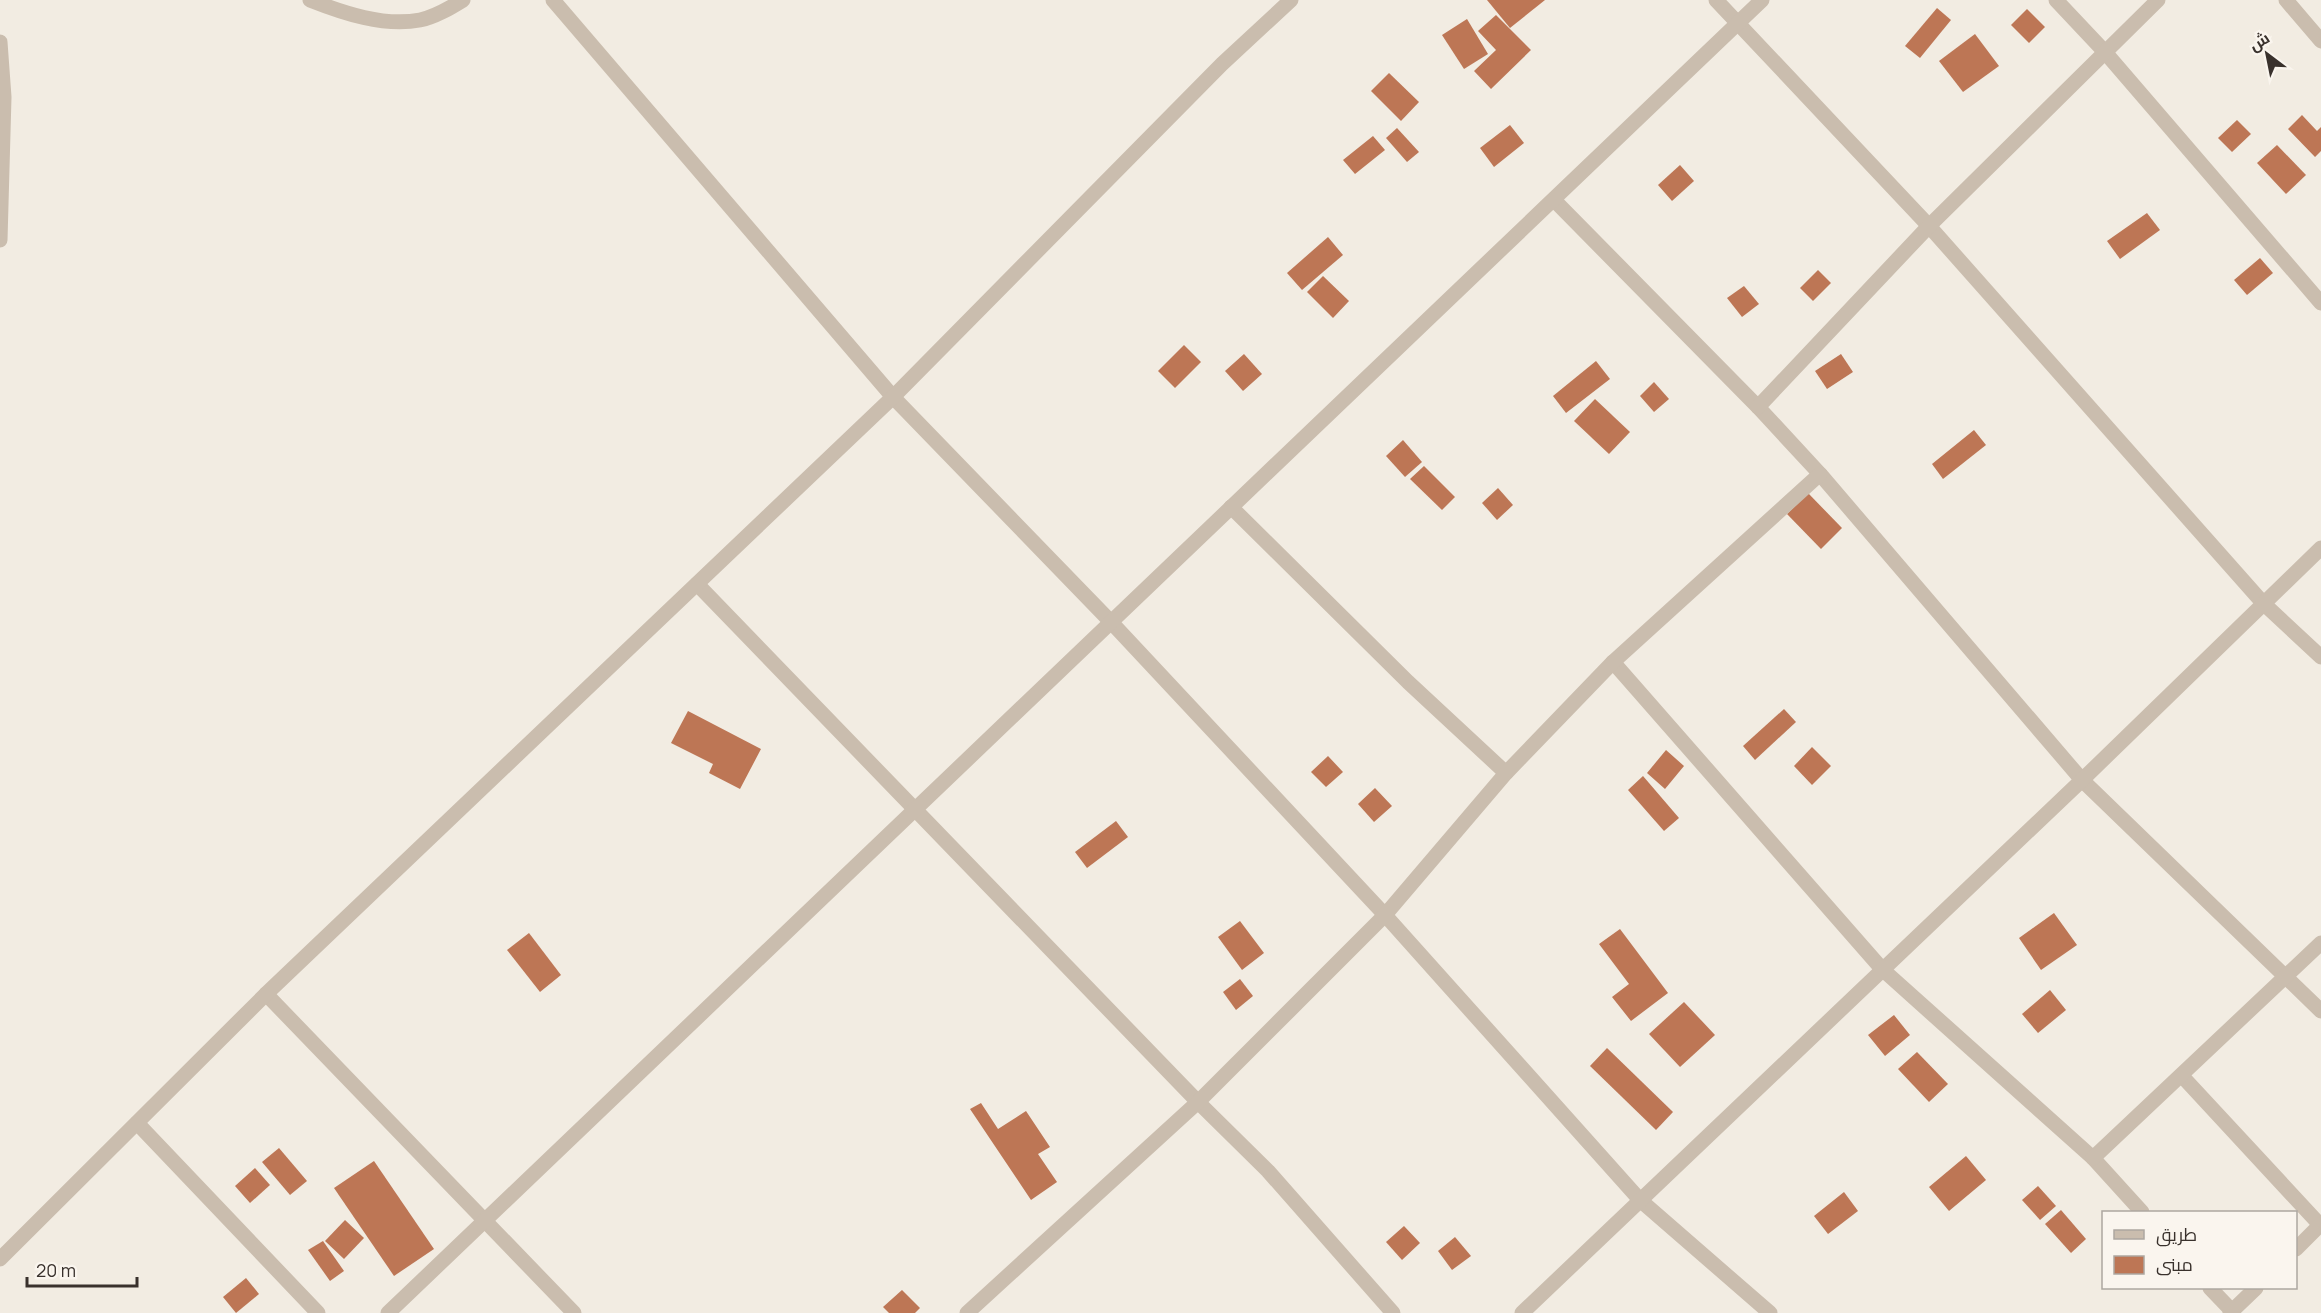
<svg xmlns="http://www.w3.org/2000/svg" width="2321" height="1313" viewBox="0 0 2321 1313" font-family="Manrope,Cairo,sans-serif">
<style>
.building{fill:#bd7655}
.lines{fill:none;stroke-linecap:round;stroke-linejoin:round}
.minor{stroke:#cabdae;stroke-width:15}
</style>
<rect width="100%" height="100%" fill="#f2ece2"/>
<!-- building -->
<g class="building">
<polygon points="1487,0 1545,0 1510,28"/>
<polygon points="1937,8 1951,20 1920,58 1905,46"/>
<polygon points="2027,9 2045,27 2029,43 2011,25"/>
<polygon points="1496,15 1531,50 1491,89 1474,71 1496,50 1478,31"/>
<polygon points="1467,19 1488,54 1464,69 1442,35"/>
<polygon points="1975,34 1999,66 1963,92 1939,61"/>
<polygon points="1389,73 1419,102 1401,121 1371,91"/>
<polygon points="2302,115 2317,131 2321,127 2321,151 2315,157 2288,129"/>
<polygon points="2237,120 2251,134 2232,152 2218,138"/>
<polygon points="1510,125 1524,143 1494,167 1480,148"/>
<polygon points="1397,128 1419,152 1407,162 1386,138"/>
<polygon points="1373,136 1385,150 1355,174 1343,160"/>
<polygon points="2277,145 2306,175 2286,194 2257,163"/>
<polygon points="1680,165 1694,181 1672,201 1658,185"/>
<polygon points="2147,213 2160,230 2120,259 2107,241"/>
<polygon points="1328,237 1343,255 1302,290 1287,273"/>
<polygon points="2260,258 2273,273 2247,295 2234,280"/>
<polygon points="1818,270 1831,283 1813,301 1800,288"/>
<polygon points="1323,276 1349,301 1333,318 1307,292"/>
<polygon points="1744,286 1759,304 1742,317 1727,298"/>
<polygon points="1184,345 1201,362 1175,388 1158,371"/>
<polygon points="1244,354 1262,374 1243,391 1225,371"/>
<polygon points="1841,354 1853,372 1827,389 1815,371"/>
<polygon points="1596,361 1610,379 1566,413 1553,396"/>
<polygon points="1654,382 1669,399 1654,412 1640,396"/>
<polygon points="1595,399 1630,432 1609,454 1574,421"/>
<polygon points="1974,430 1986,445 1943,479 1932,464"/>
<polygon points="1403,440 1422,462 1405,477 1386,456"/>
<polygon points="1424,466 1455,497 1442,510 1410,479"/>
<polygon points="1498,488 1513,505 1497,520 1482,503"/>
<polygon points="1808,493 1842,528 1821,549 1787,514"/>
<polygon points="1784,709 1796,722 1755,760 1743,746"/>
<polygon points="688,711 761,749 740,789 709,773 713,764 671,743"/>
<polygon points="1812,747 1831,766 1812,785 1794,766"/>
<polygon points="1666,750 1684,766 1665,789 1647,773"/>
<polygon points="1328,756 1343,772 1326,787 1311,772"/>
<polygon points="1643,776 1679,818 1664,831 1628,790"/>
<polygon points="1375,788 1392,806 1374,822 1358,804"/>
<polygon points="1116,821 1128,837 1087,868 1075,852"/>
<polygon points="2054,913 2077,945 2041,970 2019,938"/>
<polygon points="1240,921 1264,953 1242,970 1218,937"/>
<polygon points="1620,929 1668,993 1631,1021 1612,997 1629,984 1599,944"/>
<polygon points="529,933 561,975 540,992 507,950"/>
<polygon points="1240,979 1253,996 1236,1010 1223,992"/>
<polygon points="2050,990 2066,1010 2038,1033 2022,1014"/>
<polygon points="1684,1002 1715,1035 1680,1067 1649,1034"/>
<polygon points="1894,1015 1910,1035 1885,1056 1868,1035"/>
<polygon points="1607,1048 1673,1112 1656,1130 1590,1066"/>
<polygon points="1917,1052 1948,1084 1929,1102 1898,1069"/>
<polygon points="981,1103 998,1129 1026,1111 1050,1147 1038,1154 1057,1182 1031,1200 970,1109"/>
<polygon points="279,1148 307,1181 290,1195 262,1162"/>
<polygon points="1966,1156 1986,1180 1949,1211 1929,1187"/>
<polygon points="374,1161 434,1249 394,1276 334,1188"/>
<polygon points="255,1168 270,1185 250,1203 235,1186"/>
<polygon points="2038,1186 2056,1206 2040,1220 2022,1200"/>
<polygon points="1844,1192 1858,1211 1828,1234 1814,1216"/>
<polygon points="2061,1210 2086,1239 2071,1253 2045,1224"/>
<polygon points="345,1220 364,1238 344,1259 325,1241"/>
<polygon points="1404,1226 1420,1243 1402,1260 1386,1242"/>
<polygon points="1455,1237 1471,1256 1452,1270 1438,1251"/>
<polygon points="323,1241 344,1271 330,1281 308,1250"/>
<polygon points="246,1278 259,1294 236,1313 223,1297"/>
<polygon points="902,1290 920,1308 915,1313 889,1313 883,1307"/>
</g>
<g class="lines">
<!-- minor -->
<g class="minor">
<path d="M310 0C343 13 384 27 420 20 435 17 450 8 463 0"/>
<polyline points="553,0 893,397 1111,622 1385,915 1640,1200 1770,1313"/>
<polyline points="1716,0 1929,226 2263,603 2321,657"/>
<polyline points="2056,0 2104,51 2321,303"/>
<polyline points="2286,0 2321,41"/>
<polyline points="0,42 4,97 0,240"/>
<polyline points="1554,200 1758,407 1820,474 2082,780 2321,1011"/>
<polyline points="1758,407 1929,226 2158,0"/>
<polyline points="1231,507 1408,682 1506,773"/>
<polyline points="697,584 1198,1102 1268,1171 1393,1313"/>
<polyline points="1613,662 1882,969 2093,1158 2142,1212"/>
<polyline points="266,994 574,1313"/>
<polyline points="2182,1076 2321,1226"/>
<polyline points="137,1123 318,1313"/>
<polyline points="2093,1158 2321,943"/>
<polyline points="2296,1249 2320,1225"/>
<polyline points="0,1259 266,994 893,397 1222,64 1291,0"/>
<polyline points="2210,1288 2232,1311"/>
<polyline points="388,1313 1762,0"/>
<polyline points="967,1313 1198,1102 1385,915 1506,773 1613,662 1820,474"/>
<polyline points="1522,1313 2082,780 2321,548"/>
<polyline points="2230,1313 2256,1288"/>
</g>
</g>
<!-- legend -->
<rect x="2102" y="1211" width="195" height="78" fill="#faf5ee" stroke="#ada7a0" stroke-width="1.5"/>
<rect x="2114" y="1230" width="30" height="9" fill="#cabdae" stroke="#ada7a0" stroke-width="1.5"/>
<text x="2156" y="1241" font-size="18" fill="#39312c">طريق</text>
<rect x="2114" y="1256" width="30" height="18" fill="#bd7655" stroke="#ada7a0" stroke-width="1.5"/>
<text x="2156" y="1271" font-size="18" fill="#39312c">مبنى</text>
<!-- north arrow -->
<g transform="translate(2267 54) rotate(328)" stroke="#faf5ee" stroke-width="4.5" paint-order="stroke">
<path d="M0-4.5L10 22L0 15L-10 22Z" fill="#39312c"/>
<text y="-9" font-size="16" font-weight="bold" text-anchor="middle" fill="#39312c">ش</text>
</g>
<!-- scale -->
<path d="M27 1277v9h110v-9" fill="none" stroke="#39312c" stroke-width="3"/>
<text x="36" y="1277" font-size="18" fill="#39312c" stroke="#faf5ee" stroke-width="4.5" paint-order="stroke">20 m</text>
</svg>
